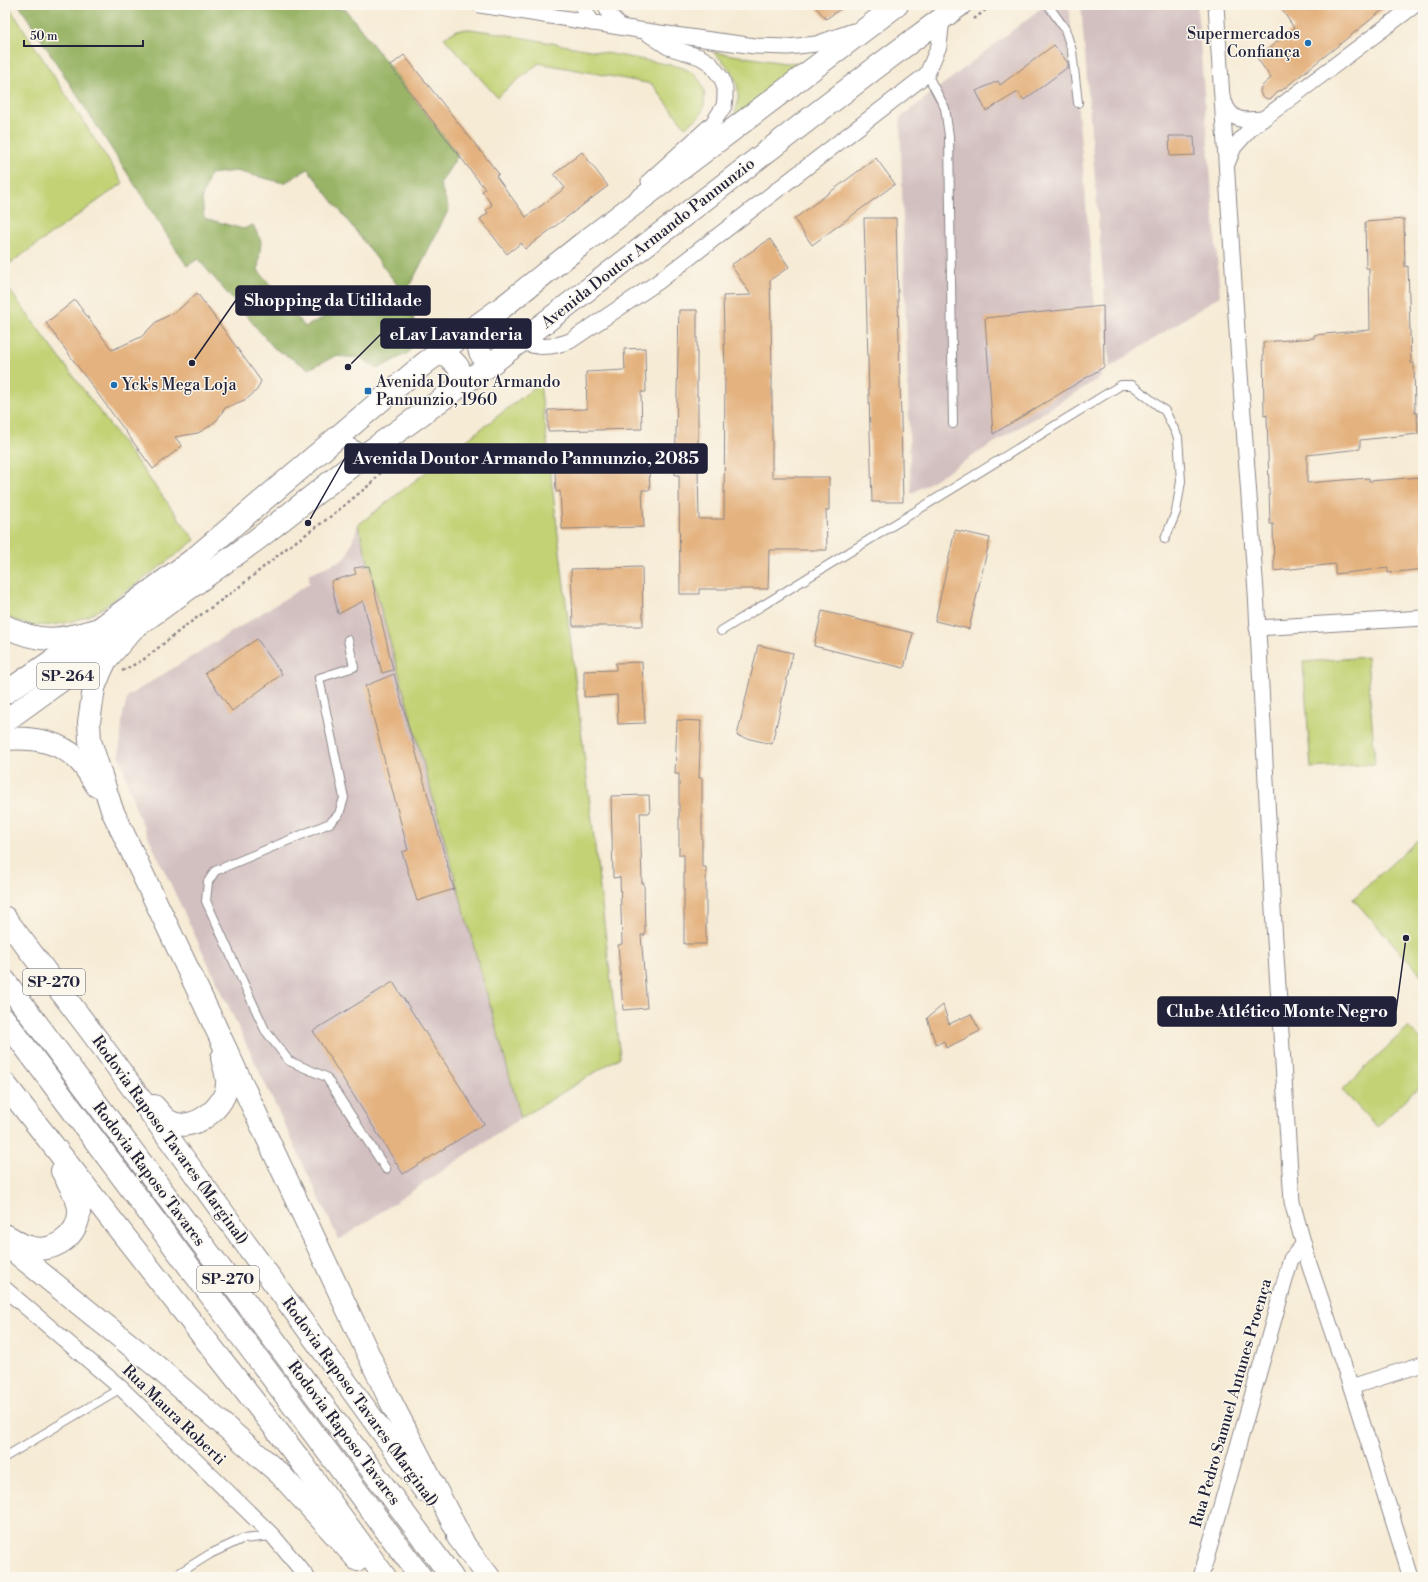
<svg xmlns="http://www.w3.org/2000/svg" width="1428" height="1582" viewBox="0 0 1428 1582" font-family="'Libre Bodoni',serif">
<style>
.industrial{fill:#d2bfc0}
.green{fill:#c2d275;stroke:#727a58}
.forest{fill:#99b466;stroke:#5e6b50}
.building{fill:#e4b27f}
.lines{fill:none;stroke-linecap:round;stroke-linejoin:round}
.service-casing{stroke:#8c8688;stroke-width:10}
.minor-casing{stroke:#8c8688;stroke-width:17}
.primary-casing{stroke:#8c8688;stroke-width:24}
.trunk-casing{stroke:#8c8688;stroke-width:24}
.motorway-casing{stroke:#8c8688;stroke-width:24}
.path{stroke:#8c8688;stroke-width:2.5;stroke-dasharray:3 3;stroke-linecap:butt}
.service{stroke:#fff;stroke-width:8}
.minor{stroke:#fff;stroke-width:15}
.primary{stroke:#fff;stroke-width:22}
.trunk{stroke:#fff;stroke-width:22}
.motorway{stroke:#fff;stroke-width:22}
.poi-dot{fill:#1f6fb2;stroke:#fbf7ec;stroke-width:1.5}
.labels{text-anchor:middle;dominant-baseline:central;stroke-width:3;stroke-linejoin:round;paint-order:stroke}
.shield{fill:#fbf7ec;stroke:#636270;stroke-width:1}
.shield-label{font-size:15px;font-weight:bold;fill:#22223b}
.poi-label{font-size:16px;fill:#22223b;stroke:#fbf7ec;text-anchor:start}
.street-label{font-size:16px;fill:#22223b;stroke:#fbf7ec}
.leader{fill:none;stroke:#22223b;stroke-width:1.5}
.callout-dot{fill:#22223b;stroke:#fbf7ec;stroke-width:1.5}
.callout{fill:#22223b;stroke:#22223b;stroke-width:1.5}
.callout-label{font-size:17px;text-anchor:middle;font-weight:bold;fill:#fff}
</style>
<rect width="100%" height="100%" fill="#fbf7ec"/>
<filter id="ink" filterUnits="userSpaceOnUse"><feTurbulence type="fractalNoise" baseFrequency=".025" numOctaves="2"/><feDisplacementMap in="SourceGraphic" scale="8" xChannelSelector="R" yChannelSelector="G"/><feConvolveMatrix kernelMatrix="1 2 1 2 8 2 1 2 1" color-interpolation-filters="sRGB"/></filter>
<filter id="wash" filterUnits="userSpaceOnUse"><feTurbulence type="fractalNoise" baseFrequency=".012" numOctaves="4" result="noise"/><feDisplacementMap in="SourceGraphic" scale="16" xChannelSelector="R" yChannelSelector="G"/><feGaussianBlur stdDeviation="0.9" result="paint"/><feColorMatrix in="noise" values="0 0 0 0 0 0 0 0 0 0 0 0 0 0 0 0 0 1.4 0 .05"/><feComposite in="paint" operator="in"/></filter>
<g filter="url(#wash)">
<rect width="100%" height="100%" fill="#f6ebd5"/>
<!-- industrial -->
<g class="industrial">
<polygon points="1045,5 1069,5 1101,377 911,494 900,118"/>
<polygon points="1081,5 1197,5 1220,296 1110,367"/>
<polygon points="358,525 521,1118 339,1240 138,815 119,756 123,714 128,696 309,584 309,574 346,558"/>
</g>
<!-- green -->
<g class="green">
<polygon points="5,5 8,5 123,183 5,267"/>
<path d="M469 29 492 32 677 66C681 67 685 69 689 71 705 79 709 100 700 115 697 120 690 123 685 127L652 84 539 63 497 97 444 38 457 30Z"/>
<path d="M713 52 784 63 797 62V71L734 117C744 87 736 72 713 52Z"/>
<path d="M5 284 195 540C169 560 143 580 116 598 109 603 103 608 96 612 69 625 32 633 5 615Z"/>
<polygon points="540,383 620,1057 521,1118 358,525"/>
<polygon points="1367,657 1375,764 1311,768 1303,662"/>
<polygon points="1423,835 1423,977 1353,899"/>
<polygon points="1408,1027 1423,1042 1423,1083 1377,1127 1342,1090"/>
</g>
<!-- forest -->
<polygon class="forest" points="19,5 317,5 346,10 458,155 440,184 449,209 405,295 308,169 284,183 236,171 210,174 202,197 204,218 243,229 253,225 261,241 258,270 305,327 321,319 336,304 360,295 379,317 387,307 397,297 410,311 420,333 408,353 377,369 362,358 335,356 309,369 274,348 198,259 187,266"/>
<g id="blocks">
<!-- building -->
<g class="building">
<polygon points="814,5 846,5 826,19"/>
<polygon points="1279,5 1389,5 1281,91 1280,90 1272,98 1267,99 1261,95 1260,91 1261,87 1271,78 1257,58 1294,28"/>
<polygon points="1054,45 1068,63 1068,67 1024,100 1018,92 986,111 976,91 998,81 1000,85"/>
<polygon points="404,55 499,174 496,176 526,217 565,188 554,174 582,152 608,186 525,249 521,243 507,254 480,219 488,213 486,210 492,205 482,191 485,189 390,66"/>
<polygon points="1169,136 1194,136 1195,155 1170,156"/>
<polygon points="876,158 895,184 812,245 794,219"/>
<polygon points="864,218 896,218 903,502 872,502"/>
<polygon points="1404,219 1405,267 1408,266 1411,363 1414,363 1415,413 1417,413 1418,434 1360,440 1360,449 1307,455 1307,483 1369,478 1369,481 1422,477 1423,569 1388,573 1388,568 1335,574 1335,564 1274,571 1273,524 1270,524 1267,415 1264,416 1263,342 1314,338 1314,335 1370,330 1369,268 1366,268 1365,222"/>
<polygon points="770,239 789,267 770,280 772,366 772,477 829,477 829,510 826,510 827,550 769,550 768,589 699,589 699,594 680,594 679,475 675,475 679,310 697,310 697,396 698,396 698,471 699,519 724,519 725,371 723,296 751,295 731,265"/>
<polygon points="197,293 261,381 257,390 247,399 225,408 217,420 208,427 198,433 175,437 182,446 153,469 46,323 75,300 112,350 141,337 156,322 177,311"/>
<polygon points="1103,306 1104,367 993,434 985,318"/>
<polygon points="645,348 646,392 641,392 642,429 548,431 548,410 587,409 586,372 625,370 624,349"/>
<polygon points="649,468 650,490 642,490 644,527 562,529 560,491 556,492 555,470"/>
<polygon points="955,530 990,538 969,629 935,621"/>
<polygon points="369,566 393,670 382,673 363,601 338,614 331,581 356,574 354,568"/>
<polygon points="642,567 643,626 573,626 571,569"/>
<polygon points="822,611 913,633 904,668 814,646"/>
<polygon points="257,639 282,674 232,711 205,673"/>
<polygon points="758,645 793,653 772,744 737,736"/>
<polygon points="642,662 645,723 618,724 617,695 584,697 584,671 616,670 616,663"/>
<polygon points="394,674 454,889 417,901 402,852 408,850 365,686"/>
<polygon points="677,720 701,721 699,778 702,778 702,867 706,867 706,944 684,944 684,855 679,855 679,774 675,774"/>
<polygon points="649,795 650,813 640,813 642,883 644,883 645,935 641,935 647,1008 623,1010 618,945 622,944 620,877 613,878 611,796"/>
<polygon points="393,982 484,1124 403,1174 313,1031"/>
<polygon points="943,1005 949,1024 971,1014 980,1031 946,1048 944,1041 936,1045 927,1018"/>
</g>
</g>
</g>
<g filter="url(#ink)">
<use href="#blocks" fill-opacity="0" stroke="#8c8688" stroke-width="1"/>
<g class="lines">
<!-- service casing -->
<g class="service-casing">
<g id="service">
<polyline points="1048,5 1065,29 1072,51 1078,103"/>
<polyline points="927,74 945,108 949,136 953,424"/>
<polyline points="340,437 367,451"/>
<polyline points="721,631 1121,385 1132,385 1165,411 1178,437 1181,481 1176,512 1165,539"/>
<polyline points="348,640 354,667 319,678 344,798 339,814 330,823 215,871 208,882 206,901 265,1030 289,1061 326,1077 386,1169"/>
<polyline points="5,1457 121,1388"/>
<polyline points="173,1577 210,1554 242,1539 273,1536"/>
</g>
</g>
<!-- minor casing -->
<g class="minor-casing">
<g id="minor">
<polyline points="480,5 645,31 755,46 788,47 816,44 853,31"/>
<polyline points="582,5 592,23"/>
<polyline points="606,5 609,14 621,27"/>
<polyline points="1216,5 1238,346 1256,592 1272,894 1292,1202 1309,1264 1351,1387 1411,1577"/>
<polyline points="647,33 668,47 700,57 710,63 722,79 725,89 725,98 724,106 713,123 649,181"/>
<path d="M1224 101C1231 122 1243 121 1263 119"/>
<polyline points="1227,164 1234,147 1251,128 1415,5"/>
<path d="M520 342C540 348 551 348 570 341L658 282 927 74 939 46 942 18"/>
<polyline points="1257,628 1423,618"/>
<polyline points="5,1289 121,1388 273,1536 307,1577"/>
<polyline points="1351,1387 1423,1364"/>
<polyline points="1201,1577 1285,1280 1291,1259 1304,1244"/>
</g>
</g>
<!-- primary casing -->
<g class="primary-casing">
<g id="primary">
<path d="M476 326C478 340 476 362 495 361"/>
<path d="M441 351C455 363 463 366 461 386"/>
<polyline points="5,693 99,629 195,558 425,363 504,306 582,244 897,5"/>
<polyline points="5,721 256,540 369,452 495,361 878,66 960,5"/>
</g>
</g>
<!-- trunk casing -->
<g class="trunk-casing">
<g id="trunk">
<path d="M5 626C41 645 61 640 99 629"/>
<polyline points="131,631 106,660 100,673 94,688 89,722 90,741 112,810 214,1024 387,1394 466,1548"/>
<path d="M5 739C34 737 63 741 83 765 88 771 92 779 97 786"/>
<polyline points="5,918 102,1046 425,1491"/>
<polyline points="5,1084 300,1460 385,1577"/>
<path d="M154 1106C158 1110 162 1116 167 1120 189 1136 228 1108 227 1082 227 1075 224 1066 222 1058"/>
<path d="M7 1236C13 1239 19 1244 26 1246 51 1256 81 1236 79 1208 77 1195 68 1182 62 1171"/>
<polyline points="5,1244 156,1366 281,1475 358,1560"/>
<polyline points="458,1537 489,1577"/>
</g>
</g>
<!-- motorway casing -->
<g class="motorway-casing">
<g id="motorway">
<polyline points="5,981 452,1577"/>
<polyline points="5,1020 421,1577"/>
</g>
</g>
<!-- path -->
<g class="path">
<polyline points="974,19 992,5"/>
<polyline points="122,671 143,660 188,624 238,588 288,547 330,517 373,482 390,461"/>
</g>
<!-- service -->
<use href="#service" class="service"/>
<!-- minor -->
<use href="#minor" class="minor"/>
<!-- primary -->
<use href="#primary" class="primary"/>
<!-- trunk -->
<use href="#trunk" class="trunk"/>
<!-- motorway -->
<use href="#motorway" class="motorway"/>
</g>
</g>
<!-- markers -->
<g class="poi-dot">
<circle cx="1308" cy="43" r="4"/>
<circle cx="114" cy="385" r="4"/>
<rect x="364" y="387" width="8" height="8" rx="2"/>
</g>
<g class="labels">
<!-- shield labels -->
<g class="shield">
<rect x="37" y="663" width="62" height="26" rx="3"/>
<rect x="23" y="969" width="62" height="26" rx="3"/>
<rect x="197" y="1266" width="62" height="26" rx="3"/>
</g>
<g class="shield-label">
<text x="68" y="676">SP-264</text>
<text x="54" y="982">SP-270</text>
<text x="228" y="1279">SP-270</text>
</g>
<!-- poi labels -->
<g class="poi-label">
<text x="1300" y="34" text-anchor="end">Supermercados<tspan x="1300" dy="18">Confiança</tspan></text>
<text x="376" y="382">Avenida Doutor Armando<tspan x="376" dy="18">Pannunzio, 1960</tspan></text>
<text x="122" y="385">Yck's Mega Loja</text>
</g>
<!-- street labels -->
<g class="street-label">
<text transform="translate(648 243) rotate(-38)">Avenida Doutor Armando Pannunzio</text>
<text transform="translate(170 1140) rotate(54)">Rodovia Raposo Tavares (Marginal)</text>
<text transform="translate(149 1174) rotate(53)">Rodovia Raposo Tavares</text>
<text transform="translate(360 1402) rotate(54)">Rodovia Raposo Tavares (Marginal)</text>
<text transform="translate(1231 1403) rotate(-74)">Rua Pedro Samuel Antunes Proença</text>
<text transform="translate(174 1415) rotate(44)">Rua Maura Roberti</text>
<text transform="translate(344 1433) rotate(53)">Rodovia Raposo Tavares</text>
</g>
</g>
<!-- callouts -->
<path class="leader" d="M192 363L236 300M348 367L381 334M308 523L345 458M1406 938L1396 1011"/>
<g class="callout-dot">
<circle cx="192" cy="363" r="4"/>
<circle cx="348" cy="367" r="4"/>
<circle cx="308" cy="523" r="4"/>
<circle cx="1406" cy="938" r="4"/>
</g>
<g class="callout">
<rect x="236" y="286" width="194" height="29" rx="4"/>
<rect x="381" y="319" width="150" height="29" rx="4"/>
<rect x="345" y="444" width="362" height="29" rx="4"/>
<rect x="1158" y="997" width="238" height="29" rx="4"/>
</g>
<g class="callout-label">
<text x="333" y="306">Shopping da Utilidade</text>
<text x="456" y="340">eLav Lavanderia</text>
<text x="526" y="464">Avenida Doutor Armando Pannunzio, 2085</text>
<text x="1277" y="1017">Clube Atlético Monte Negro</text>
</g>
<!-- margin -->
<rect width="1428" height="1582" fill="none" stroke="#fbf7ec" stroke-width="20"/>
<!-- scale -->
<path d="M24 40v6h119v-6" fill="none" stroke="#22223b" stroke-width="2"/>
<text x="30" y="40" font-size="12" fill="#22223b" stroke="#fbf7ec" stroke-width="3" paint-order="stroke">50 m</text>
</svg>
